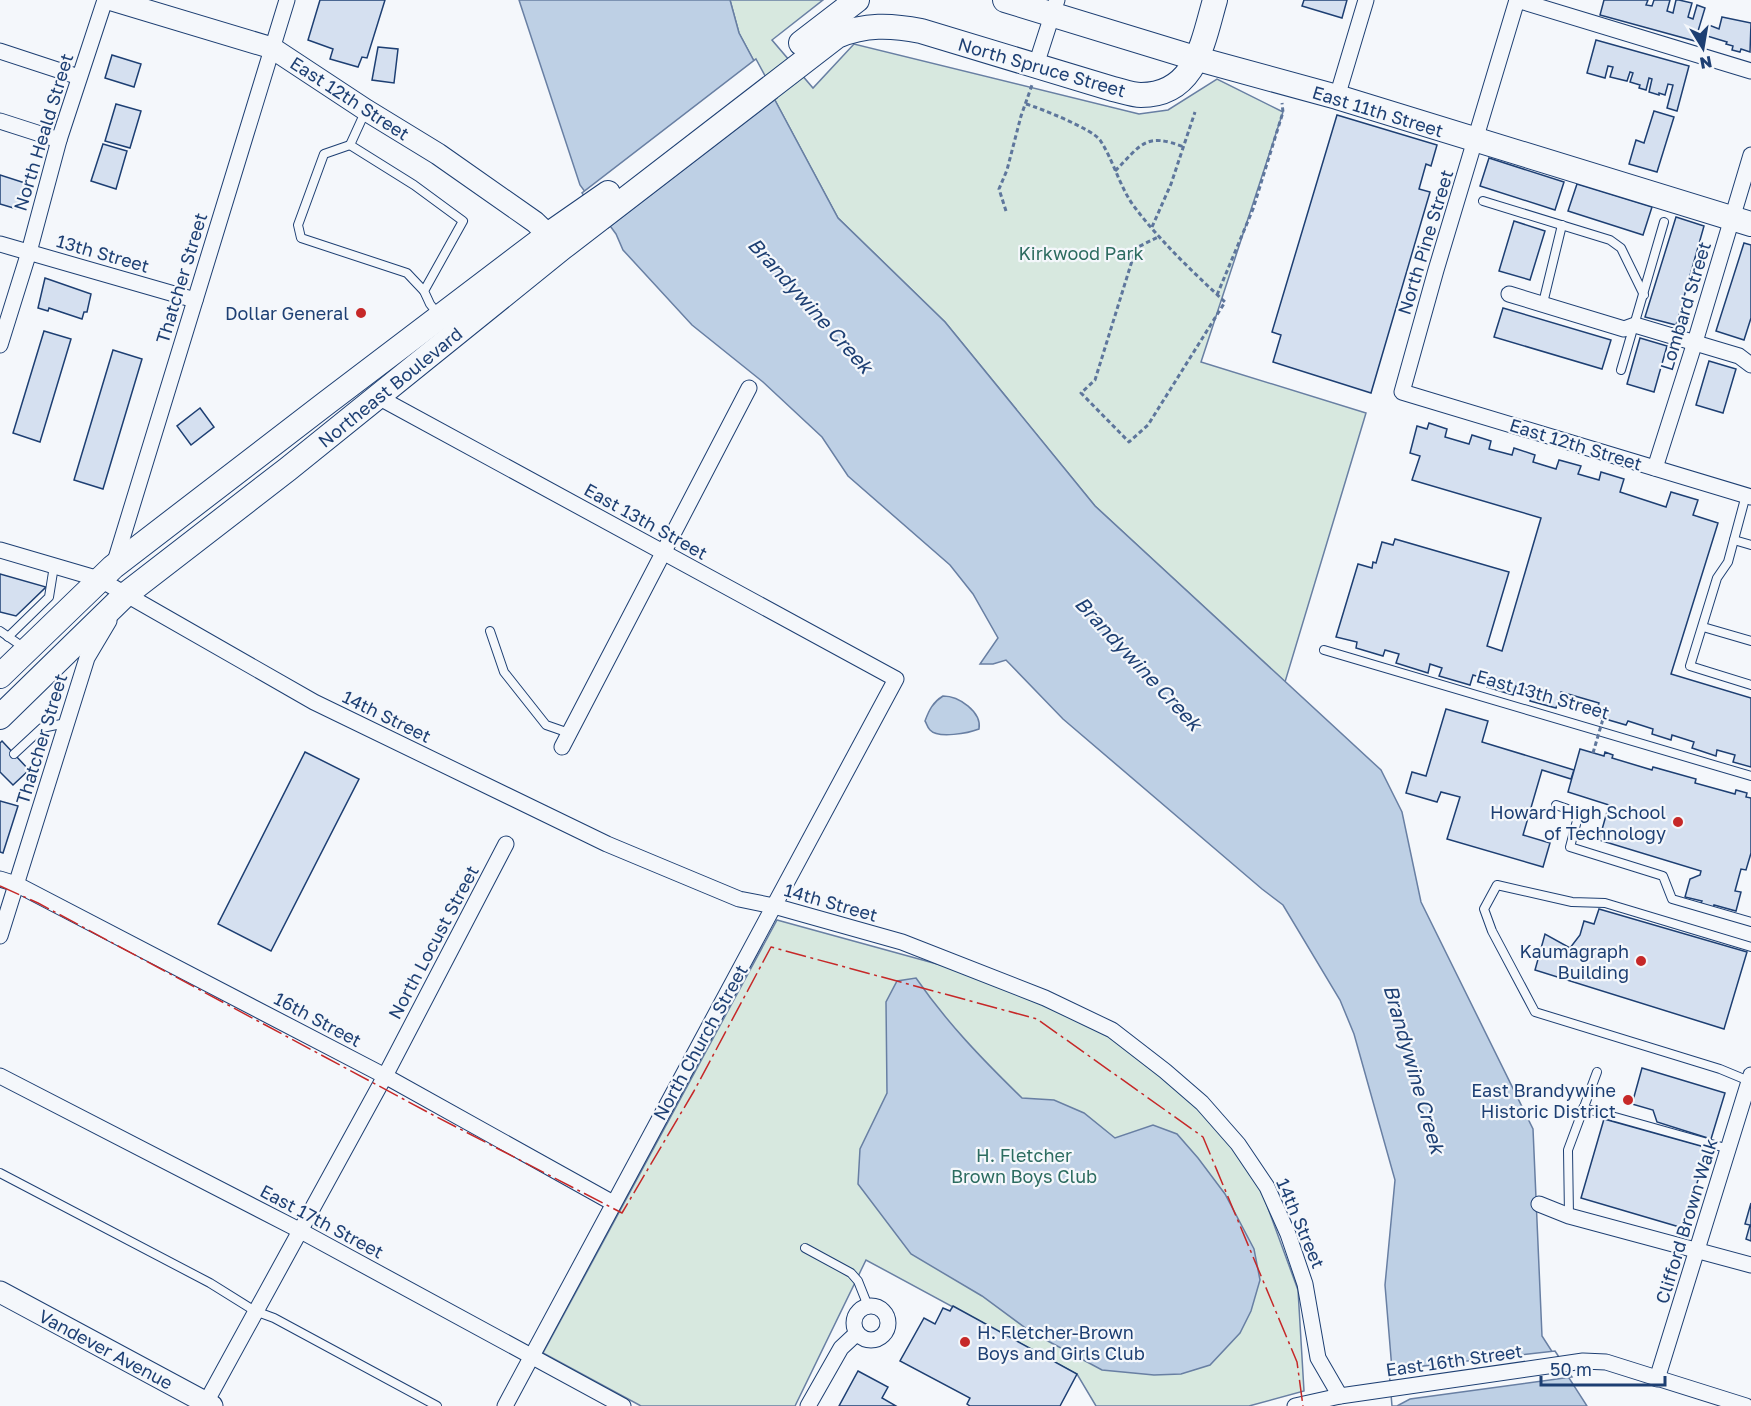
<svg xmlns="http://www.w3.org/2000/svg" width="1751" height="1406" viewBox="0 0 1751 1406" font-family="'Golos Text',sans-serif">
<style>
.green{fill:#d7e8df;stroke:#687fa3;stroke-width:1.5}
.water{fill:#bed0e5;stroke:#687fa3;stroke-width:1.5}
.pier{fill:#f4f7fb;stroke:#687fa3;stroke-width:1.5}
.building{fill:#d5e0f0;stroke:#1d3f73;stroke-width:1.5}
.lines{fill:none;stroke-linecap:round;stroke-linejoin:round}
.lane-casing{stroke:#1d3f73;stroke-width:10}
.street-casing{stroke:#1d3f73;stroke-width:17}
.secondary-casing{stroke:#1d3f73;stroke-width:23}
.primary-casing{stroke:#1d3f73;stroke-width:26}
.path{stroke:#5e769c;stroke-width:3;stroke-dasharray:4.5 3;stroke-linecap:butt}
.lane{stroke:#f4f7fb;stroke-width:8}
.street{stroke:#f4f7fb;stroke-width:15}
.secondary{stroke:#f4f7fb;stroke-width:21}
.primary{stroke:#f4f7fb;stroke-width:24}
.path-bridge{stroke:#5e769c;stroke-width:3;stroke-dasharray:4.5 3;stroke-linecap:butt}
.power{stroke:#c62828;stroke-width:1.5;stroke-dasharray:21 4.5 3 4.5;stroke-linecap:butt}
.poi-dot{fill:#c62828;stroke:#f4f7fb;stroke-width:2}
.labels{text-anchor:middle;dominant-baseline:central;stroke-width:4.5;stroke-linejoin:round;paint-order:stroke}
.street-label{font-size:18px;fill:#1d3f73;stroke:#f4f7fb}
.park-label{font-size:18px;fill:#2c6c60;stroke:#f4f7fb}
.poi-label{font-size:18px;fill:#1d3f73;stroke:#f4f7fb;text-anchor:end}
.water-label{font-size:20px;font-style:italic;fill:#1d3f73;stroke:#f4f7fb}
</style>
<rect width="100%" height="100%" fill="#f4f7fb"/>
<!-- green -->
<g class="green">
<polygon points="730,0 823,0 772,40 813,88 854,44 1139,114 1168,110 1217,79 1283,112 1201,362 1366,413 1285,682 1095,506 945,322 838,218 739,33"/>
<polygon points="777,920 948,967 1106,1028 1216,1119 1261,1189 1298,1290 1304,1391 1249,1406 1096,1406 1077,1374 866,1260 795,1406 641,1406 543,1353"/>
</g>
<!-- water -->
<g class="water">
<polygon points="519,0 730,0 739,33 838,218 945,322 1095,506 1381,770 1402,812 1421,902 1533,1129 1542,1336 1587,1406 1395,1406 1385,1285 1395,1180 1354,1034 1340,1000 1283,905 1262,889 1063,719 1006,660 993,664 980,664 998,638 973,594 950,565 848,476 822,437 763,382 692,325 623,250 616,234 580,185"/>
<path d="M943 696C959 696 982 712 979 729 969 733 938 739 930 730 927 727 927 724 925 721 929 710 933 702 943 696Z"/>
<path d="M916 978C947 1023 983 1060 1022 1098L1054 1100 1084 1113 1115 1138 1153 1125 1177 1134 1198 1158 1225 1194 1254 1249 1260 1280 1251 1311 1240 1333 1210 1365 1181 1374 1154 1375 1102 1370 1031 1332 982 1296 911 1254 858 1184 860 1149 887 1093 886 1002 897 981Z"/>
</g>
<!-- pier -->
<g class="pier">
<polygon points="756,59 777,98 608,228 582,193"/>
<polygon points="1555,1351 1572,1377 1410,1399 1397,1406 1392,1406 1389,1370"/>
</g>
<!-- building -->
<g class="building">
<polygon points="320,0 385,0 367,58 362,57 358,67 330,59 333,49 308,40"/>
<polygon points="1304,0 1347,0 1342,18 1302,6"/>
<polygon points="1604,0 1648,0 1646,5 1652,6 1654,0 1670,0 1667,11 1673,13 1676,0 1679,0 1692,3 1688,17 1693,19 1697,5 1705,8 1695,41 1600,15"/>
<polygon points="1722,17 1751,23 1750,52 1741,49 1740,52 1732,50 1733,46 1726,44 1727,42 1707,36 1709,25 1719,29"/>
<polygon points="1596,40 1689,66 1677,111 1667,108 1673,85 1668,84 1665,95 1659,93 1659,95 1649,92 1652,79 1649,78 1646,90 1639,88 1640,85 1630,82 1633,73 1630,72 1627,81 1610,77 1613,67 1608,66 1605,78 1587,73"/>
<polygon points="378,47 398,49 394,83 372,80"/>
<polygon points="112,55 141,64 134,87 105,78"/>
<polygon points="116,104 141,111 130,148 105,141"/>
<polygon points="1654,111 1674,117 1657,172 1629,164 1636,140 1644,143"/>
<polygon points="1337,115 1437,145 1431,166 1426,164 1419,189 1430,192 1371,393 1273,362 1281,335 1272,332"/>
<polygon points="103,144 127,151 116,189 91,181"/>
<polygon points="1489,158 1564,182 1555,210 1480,186"/>
<polygon points="0,175 25,183 17,209 0,204"/>
<polygon points="1577,184 1652,207 1643,235 1568,211"/>
<polygon points="1676,217 1704,226 1676,325 1645,317"/>
<polygon points="1514,221 1545,231 1530,280 1499,271"/>
<polygon points="1744,243 1751,245 1751,318 1744,340 1716,331"/>
<polygon points="45,278 91,294 87,312 84,312 82,319 49,308 48,311 38,308"/>
<polygon points="1503,308 1611,340 1602,369 1494,337"/>
<polygon points="44,331 71,339 40,442 13,433"/>
<polygon points="1640,338 1667,346 1654,392 1627,384"/>
<polygon points="113,350 142,359 103,489 74,480"/>
<polygon points="1709,361 1736,369 1723,413 1696,405"/>
<polygon points="200,408 214,427 191,445 177,426"/>
<polygon points="1429,423 1447,429 1445,437 1469,444 1472,435 1491,441 1489,449 1512,455 1514,448 1535,455 1533,462 1556,469 1559,460 1581,466 1578,474 1599,480 1601,472 1624,479 1620,492 1666,507 1671,492 1698,500 1693,515 1718,523 1671,674 1751,698 1751,767 1733,762 1735,755 1717,750 1716,756 1692,748 1694,742 1672,735 1671,740 1652,734 1653,729 1628,721 1626,725 1595,716 1599,703 1561,692 1556,708 1530,701 1533,691 1516,686 1513,695 1487,687 1489,680 1473,675 1470,685 1439,676 1442,668 1430,664 1428,673 1396,663 1399,654 1385,650 1383,656 1356,648 1357,642 1336,637 1358,564 1372,568 1373,562 1376,563 1382,542 1393,545 1395,539 1509,572 1487,646 1502,651 1541,518 1412,480 1420,456 1410,453 1417,426 1427,429"/>
<polygon points="0,574 46,587 16,616 0,612"/>
<polygon points="1446,709 1488,721 1482,742 1574,770 1571,779 1542,770 1523,835 1550,843 1543,867 1447,839 1460,797 1441,792 1437,802 1406,793 1412,772 1426,776"/>
<polygon points="2,741 29,770 13,785 0,772 0,743"/>
<polygon points="1580,749 1604,756 1605,752 1613,755 1612,758 1652,770 1653,767 1696,779 1695,783 1735,794 1736,790 1747,793 1746,797 1751,798 1751,853 1746,870 1741,869 1735,891 1741,892 1736,911 1714,905 1713,909 1700,905 1702,901 1685,897 1690,879 1700,875 1701,871 1599,840 1609,805 1568,792"/>
<polygon points="305,752 359,779 271,951 218,924"/>
<polygon points="0,801 18,806 3,853 0,852"/>
<polygon points="1599,909 1747,952 1724,1029 1535,970 1545,934 1570,948 1580,935 1584,921 1594,924"/>
<polygon points="1642,1068 1725,1093 1711,1139 1657,1122 1653,1110 1632,1104"/>
<polygon points="1604,1119 1708,1148 1683,1228 1581,1198"/>
<polygon points="1751,1203 1751,1241 1746,1239 1750,1225 1745,1224"/>
<polygon points="953,1306 1077,1374 1060,1406 970,1406 967,1404 970,1398 900,1361 924,1318 935,1324 943,1308 950,1311"/>
<polygon points="858,1371 888,1387 882,1398 896,1406 839,1406"/>
</g>
<g class="lines">
<!-- lane casing -->
<g class="lane-casing">
<g id="lane">
<polyline points="366,110 350,145 414,185 463,221 424,291 430,304 438,314"/>
<polyline points="350,145 324,154 298,225 301,238 407,273 424,291"/>
<polyline points="1483,201 1610,240 1621,248 1644,295"/>
<polyline points="1543,303 1562,225"/>
<polyline points="1621,370 1664,222"/>
<polyline points="1746,495 1728,562 1717,578 1690,666 1751,685"/>
<polyline points="1734,540 1751,545"/>
<polyline points="1703,627 1751,641"/>
<polyline points="0,631 23,647"/>
<polyline points="490,631 504,672 546,725 569,733"/>
<polyline points="8,637 49,597 54,566"/>
<polyline points="1324,650 1751,776"/>
<polyline points="14,754 42,728 66,723"/>
<polyline points="1556,805 1579,813 1570,847 1663,876 1672,899 1751,922"/>
<polyline points="1749,1081 1720,1069 1535,1012 1492,931 1484,909 1497,885 1572,902 1605,903 1751,947"/>
<polyline points="1583,1108 1729,1149"/>
<polyline points="0,1173 210,1283 255,1311 274,1318 437,1406"/>
<polyline points="1569,1216 1568,1150 1597,1072"/>
<polyline points="805,1248 851,1273 858,1281 868,1306"/>
</g>
</g>
<!-- street casing -->
<g class="street-casing">
<g id="street">
<polyline points="1517,0 1436,270 1402,392 1751,497"/>
<polyline points="1517,0 1751,71"/>
<polyline points="0,51 79,77"/>
<polyline points="1036,65 1057,0"/>
<polyline points="1337,97 1366,0"/>
<polyline points="0,121 59,140"/>
<polyline points="0,244 195,300"/>
<polyline points="1509,294 1624,329 1635,325 1739,356 1751,365"/>
<polyline points="0,345 29,252 59,140 105,0"/>
<polyline points="378,397 896,679 505,1406"/>
<polyline points="1655,468 1695,342 1751,155"/>
<polyline points="0,550 99,579 314,702 607,844 739,899 774,906 902,942 1045,998 1112,1030 1165,1071 1202,1103 1238,1144 1267,1187 1288,1234 1305,1284 1318,1358 1340,1396"/>
<polyline points="114,565 287,0"/>
<polyline points="562,747 749,388"/>
<polyline points="0,879 16,884 385,1076 613,1203"/>
<polyline points="0,936 87,658 109,621"/>
<polyline points="0,1076 299,1230 623,1406"/>
<polyline points="1539,1204 1569,1216 1751,1265"/>
<circle cx="871" cy="1323" r="17"/>
<polyline points="1657,1379 1751,1075"/>
<polyline points="204,1406 385,1076 506,844"/>
<polyline points="808,1406 841,1348 857,1333"/>
<polyline points="1295,1406 1340,1396 1583,1361 1606,1362 1746,1406"/>
</g>
</g>
<!-- secondary casing -->
<g class="secondary-casing">
<g id="secondary">
<polyline points="112,0 272,48 366,110 438,154 535,222 559,245"/>
<polyline points="0,1292 212,1406"/>
</g>
</g>
<!-- primary casing -->
<g class="primary-casing">
<g id="primary">
<polyline points="1005,0 1198,59 1337,97 1751,224"/>
<polyline points="801,43 857,0"/>
<polyline points="0,676 113,567 325,404 549,234 608,193"/>
<path d="M0 717 125 595 288 469 562 248 837 36C865 24 891 25 921 31L1113 89C1122 91 1132 95 1141 95 1196 95 1203 41 1215 0"/>
</g>
</g>
<!-- path -->
<g class="path">
<path d="M1026 104C1040 108 1092 129 1100 140 1114 161 1120 189 1136 209 1162 243 1194 273 1225 302L1148 425 1129 442 1081 393 1095 380 1136 248 1160 236"/>
<path d="M1115 171C1142 144 1145 132 1184 147"/>
<polyline points="1006,211 999,189 1007,170 1021,116 1032,85"/>
<polyline points="1152,227 1171,184 1195,112"/>
<polyline points="1217,295 1253,209 1283,112 1282,103"/>
</g>
<!-- lane -->
<use href="#lane" class="lane"/>
<!-- street -->
<use href="#street" class="street"/>
<!-- secondary -->
<use href="#secondary" class="secondary"/>
<!-- primary -->
<use href="#primary" class="primary"/>
<!-- path-bridge -->
<polyline class="path-bridge" points="1593,753 1603,719"/>
<!-- power -->
<polyline class="power" points="0,886 38,903 433,1115 622,1213 694,1091 771,947 1037,1019 1203,1137 1297,1362 1303,1406"/>
</g>
<!-- markers -->
<g class="poi-dot">
<circle cx="361" cy="313" r="6"/>
<circle cx="1678" cy="822" r="6"/>
<circle cx="1641" cy="961" r="6"/>
<circle cx="1628" cy="1100" r="6"/>
<circle cx="965" cy="1342" r="6"/>
</g>
<g class="labels">
<!-- street labels -->
<g class="street-label">
<text transform="translate(1042 67) rotate(16)">North Spruce Street</text>
<text transform="translate(350 98) rotate(33)">East 12th Street</text>
<text transform="translate(1378 111) rotate(17)">East 11th Street</text>
<text transform="translate(43 132) rotate(-73)">North Heald Street</text>
<text transform="translate(1425 242) rotate(-73)">North Pine Street</text>
<text transform="translate(103 253) rotate(16)">13th Street</text>
<text transform="translate(181 278) rotate(-73)">Thatcher Street</text>
<text transform="translate(1685 306) rotate(-73)">Lombard Street</text>
<text transform="translate(390 387) rotate(-39)">Northeast Boulevard</text>
<text transform="translate(1576 444) rotate(17)">East 12th Street</text>
<text transform="translate(646 521) rotate(29)">East 13th Street</text>
<text transform="translate(1543 694) rotate(16)">East 13th Street</text>
<text transform="translate(387 716) rotate(26)">14th Street</text>
<text transform="translate(41 739) rotate(-73)">Thatcher Street</text>
<text transform="translate(831 902) rotate(16)">14th Street</text>
<text transform="translate(433 942) rotate(-62)">North Locust Street</text>
<text transform="translate(318 1019) rotate(28)">16th Street</text>
<text transform="translate(700 1042) rotate(-61)">North Church Street</text>
<text transform="translate(322 1221) rotate(28)">East 17th Street</text>
<text transform="translate(1686 1221) rotate(-73)">Clifford Brown Walk</text>
<text transform="translate(1301 1223) rotate(67)">14th Street</text>
<text transform="translate(106 1349) rotate(28)">Vandever Avenue</text>
<text transform="translate(1454 1360) rotate(-8)">East 16th Street</text>
</g>
<!-- park labels -->
<g class="park-label">
<text x="1081" y="253">Kirkwood Park</text>
<text x="1024" y="1155">H. Fletcher<tspan x="1024" dy="21">Brown Boys Club</tspan></text>
</g>
<!-- poi labels -->
<g class="poi-label">
<text x="349" y="313">Dollar General</text>
<text x="1666" y="812">Howard High School<tspan x="1666" dy="21">of Technology</tspan></text>
<text x="1629" y="951">Kaumagraph<tspan x="1629" dy="21">Building</tspan></text>
<text x="1616" y="1090">East Brandywine<tspan x="1616" dy="21">Historic District</tspan></text>
<text x="977" y="1332" text-anchor="start">H. Fletcher-Brown<tspan x="977" dy="21">Boys and Girls Club</tspan></text>
</g>
<!-- water labels -->
<g class="water-label">
<text transform="translate(811 305) rotate(48)">Brandywine Creek</text>
<text transform="translate(1139 663) rotate(47)">Brandywine Creek</text>
<text transform="translate(1415 1069) rotate(74)">Brandywine Creek</text>
</g>
</g>
<!-- north arrow -->
<g transform="translate(1703 48) rotate(169)" stroke="#f4f7fb" stroke-width="4.5" paint-order="stroke">
<path d="M0-4.5L10 22L0 15L-10 22Z" fill="#1d3f73"/>
<text y="-9" font-size="16" font-weight="bold" text-anchor="middle" fill="#1d3f73">N</text>
</g>
<!-- scale -->
<path d="M1541 1376v9h124v-9" fill="none" stroke="#1d3f73" stroke-width="3"/>
<text x="1550" y="1376" font-size="18" fill="#1d3f73" stroke="#f4f7fb" stroke-width="4.5" paint-order="stroke">50 m</text>
</svg>
